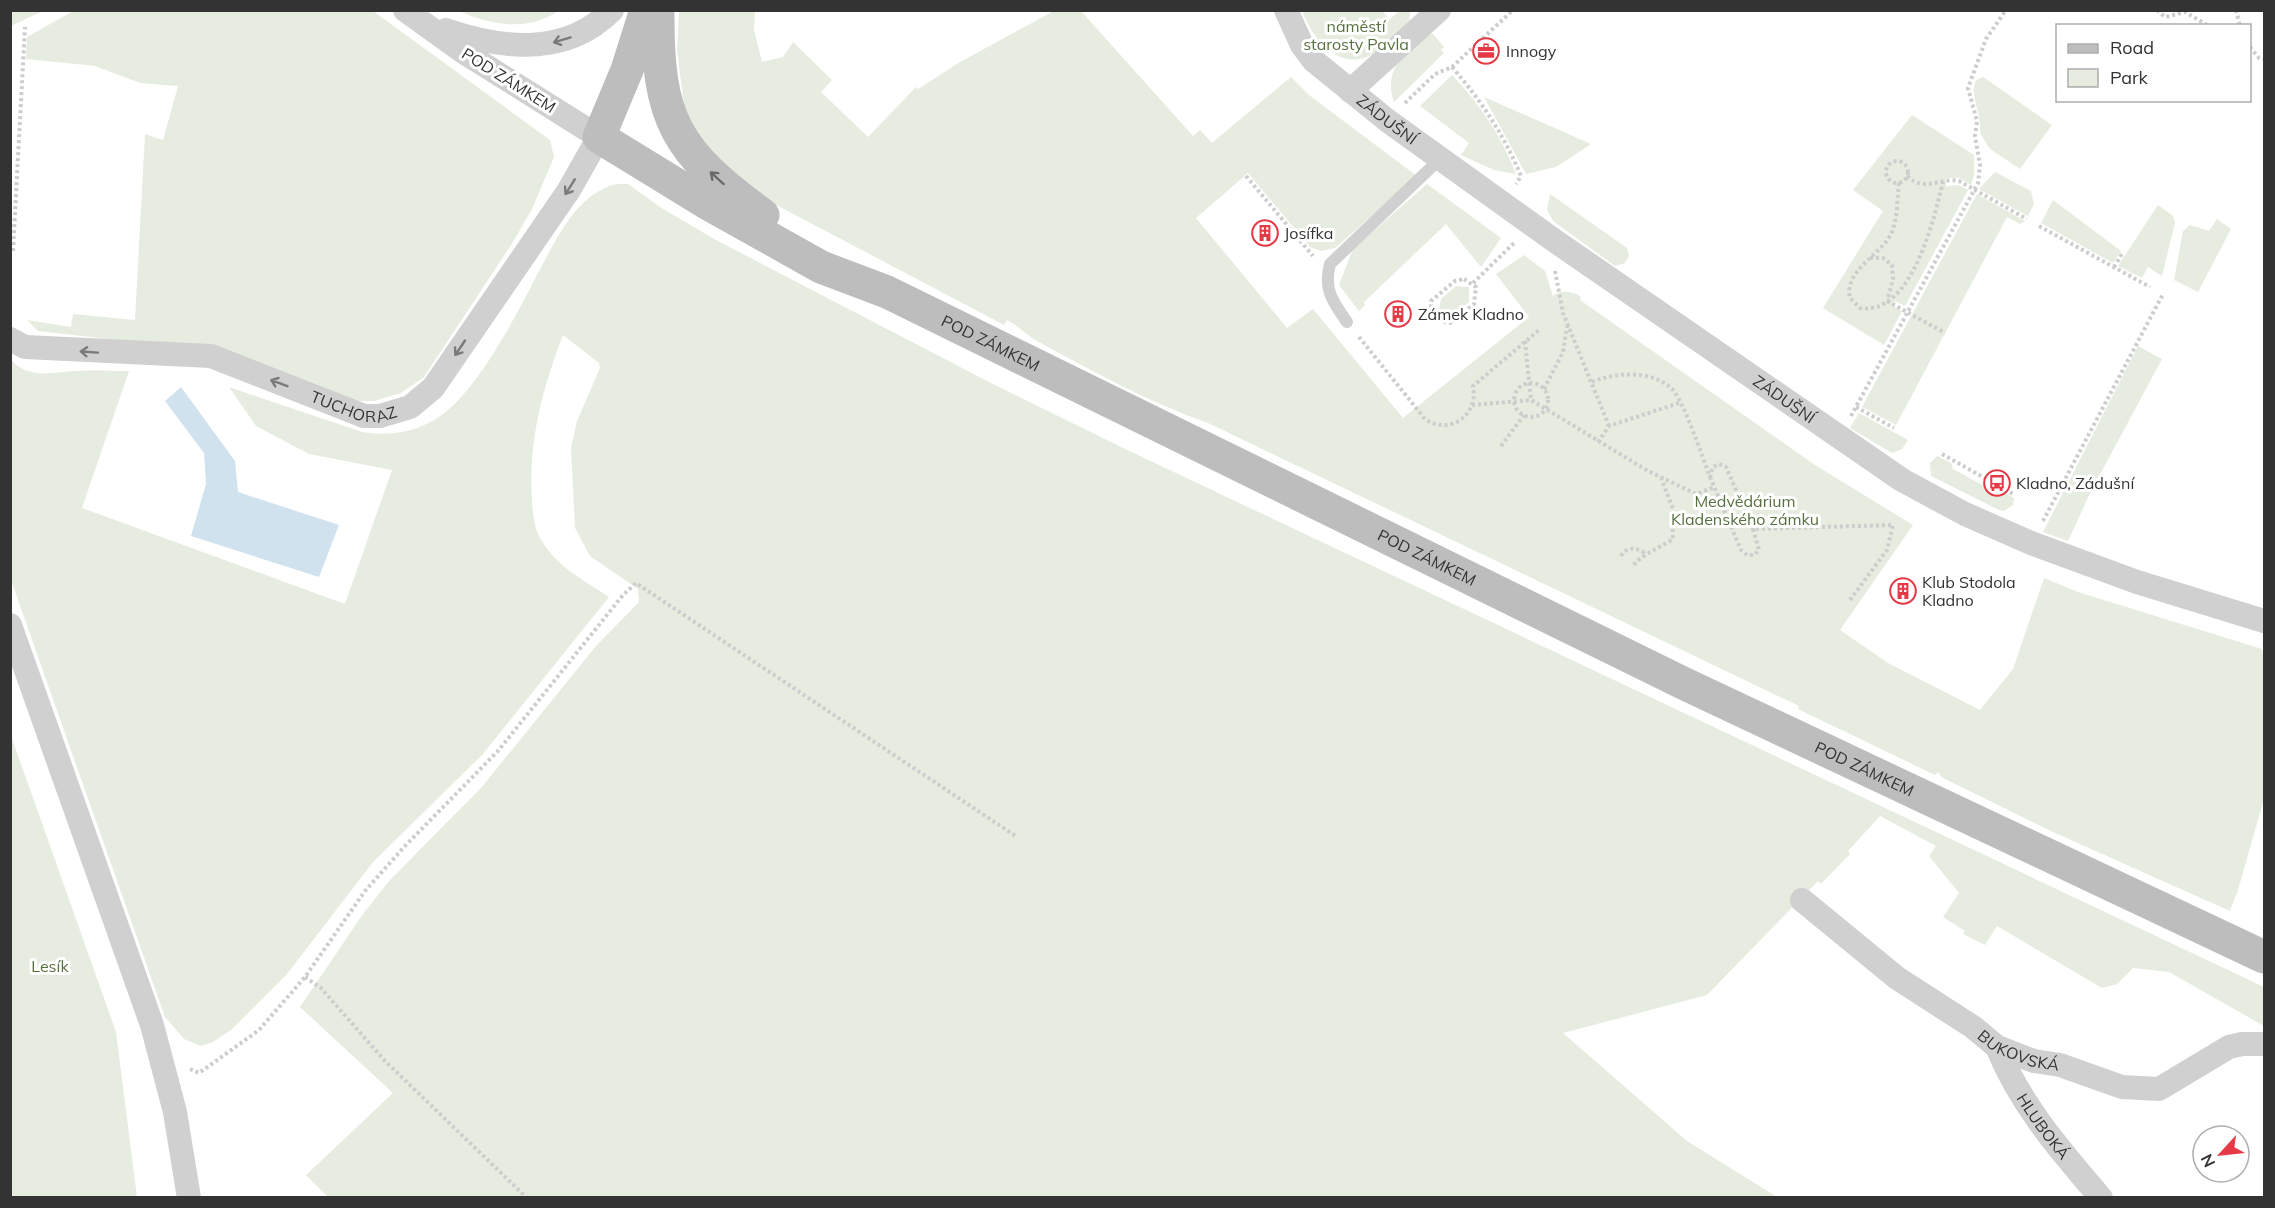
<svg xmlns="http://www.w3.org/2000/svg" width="2275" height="1208" viewBox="0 0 2275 1208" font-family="Mulish,sans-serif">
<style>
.green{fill:#e6ecdf}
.water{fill:#cfe2ee}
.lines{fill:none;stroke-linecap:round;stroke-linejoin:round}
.path{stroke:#cdcdcd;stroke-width:4;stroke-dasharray:3 3;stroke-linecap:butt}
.service{stroke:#d0d0d0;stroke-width:12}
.minor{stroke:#d0d0d0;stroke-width:24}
.secondary{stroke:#bdbdbd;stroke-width:33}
.oneway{stroke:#7a7a7a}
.oneway2{stroke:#6a6a6a}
.labels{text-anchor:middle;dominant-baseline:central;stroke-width:6;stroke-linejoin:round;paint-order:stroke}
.park-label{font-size:16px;fill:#56703f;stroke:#fff}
.poi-label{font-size:16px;fill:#333;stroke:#fff;text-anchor:start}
.street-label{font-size:16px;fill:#333;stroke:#fff}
</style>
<rect width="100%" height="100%" fill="#fff"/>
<!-- green -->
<g class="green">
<polygon points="11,10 43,10 43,11 11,26"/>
<polygon points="73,11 373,11 550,140 554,157 532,209 513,242 424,377 401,393 374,401 349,401 108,339 38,331 27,320 71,327 73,314 135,320 145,134 163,140 178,86 140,83 95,66 26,59 27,37"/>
<path d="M459 11 558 10V11C529 32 489 25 459 11Z"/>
<path d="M679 11H755L754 30 762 62 783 57 793 42 832 80 821 92 868 137 916 87 918 89 960 62 1054 11H1081L1193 136 1200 130 1212 143 1291 77 1309 95 1417 176 1335 248 1321 251 1310 247 1248 173 1196 218 1287 328 1313 309 1403 418 1529 317 1496 274 1524 255 1545 271 1553 296C1562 289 1573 291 1581 297L1580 300 1815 465 1913 525 1840 630 1888 663 1980 710 2013 669 2044 578 2078 592 2262 649 2264 661V799L2238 890 2230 911 2053 832 1943 778 1938 772 1935 775 1798 709 1799 706 1208 423C1148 402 1092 371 1037 341 1026 335 1018 325 1007 320L1004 325 765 199 718 163 686 120 677 50Z"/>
<path d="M1302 11H1382L1390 19 1399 11H1410L1409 23C1397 33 1386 46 1373 54 1339 73 1313 39 1302 11Z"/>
<path d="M1425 34H1433L1444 47 1441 50 1444 53 1394 102C1383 70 1404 54 1425 34Z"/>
<path d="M1452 75C1480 104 1502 137 1516 174L1494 170 1461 155 1469 143 1420 106Z"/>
<path d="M1983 77 2052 125 2020 169 1990 149 1980 133C1982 114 1969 95 1976 80Z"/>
<polygon points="1484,97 1591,144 1556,167 1526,174"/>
<polygon points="1912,115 1974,155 1974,175 1971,185 1959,178 1946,178 1946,186 1959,185 1968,190 1905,306 1895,301 1892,305 1902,311 1884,345 1823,308 1883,211 1853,190"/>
<polygon points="1995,172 2031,191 2034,204 2028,216 1979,189"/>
<path d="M616 184H628L660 207 714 239 991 383 1123 448 2264 987V1026L2169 972 2133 968 2117 984 2102 988 1997 926 1985 945 1963 934 1965 931 1943 917 1959 893 1929 856 1936 846 1880 816 1848 851 1850 854 1821 884 1818 881 1707 995 1563 1033 1687 1141 1777 1197H328L306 1175 393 1093 300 1007 363 914 390 880 481 788 596 646 639 602 638 589 590 556 575 528 571 448 577 421 600 368 599 363 563 335C542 390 528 442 532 501 533 515 534 529 542 541 557 567 585 581 609 597L482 755 373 862 287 974 231 1030 213 1042 201 1046 184 1039 165 1017 11 580V360C31 380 51 372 77 371 94 370 112 371 129 371L82 508 345 604 392 470 309 454 256 426 229 387 362 432C388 436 413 433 436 419 480 392 522 303 546 258 563 227 580 194 616 184Z"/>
<polygon points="1427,184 1501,238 1481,267 1446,224 1364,302 1365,305 1359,311 1339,285 1353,249"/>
<polygon points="1550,194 1627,248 1629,256 1625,263 1615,266 1553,221 1547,210"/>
<polygon points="1977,194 2025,221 2020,224 2007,217 1896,425 1862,407"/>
<polygon points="2053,200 2121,251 2113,263 2041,223"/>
<polygon points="2158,205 2173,216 2175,222 2162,276 2148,267 2142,278 2118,266"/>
<polygon points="2217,219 2231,229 2198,292 2174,280 2183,231 2190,225 2209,231"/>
<polygon points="1456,286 1469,287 1469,302 1453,315 1443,314 1439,309 1441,299"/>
<polygon points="2138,346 2162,359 2091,491 2068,541 2043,532"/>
<polygon points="1859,413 1908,440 1902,449 1892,453 1850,428"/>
<polygon points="1937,456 1951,463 1953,469 1995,492 2001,490 2014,498 2013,505 2004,511 1999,510 1931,476 1930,463"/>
<polygon points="10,733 116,1032 137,1197 11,1197"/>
</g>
<!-- water -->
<polygon class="water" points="181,387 235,461 238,492 339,525 319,577 191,536 206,484 204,453 165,401"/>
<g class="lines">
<!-- path -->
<g class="path">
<polyline points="2157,10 2165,17 2185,12 2209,26"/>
<polyline points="2236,10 2240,26"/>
<polyline points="2250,47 2259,58 2264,59"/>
<path d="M1452 67C1482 102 1503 133 1521 176L1516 184"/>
<polyline points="1405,103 1435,74 1452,67 1513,10"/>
<circle cx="1897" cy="172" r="11"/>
<polyline points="1246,176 1313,256"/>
<path d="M1907 176C1925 193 1939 177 1959 181L2027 219"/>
<path d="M1899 183C1897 200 1898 218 1891 234 1880 256 1844 270 1850 298L1860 308C1912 316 1934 218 1943 182"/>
<polyline points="2039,226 2150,287"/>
<polyline points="13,251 25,27"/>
<polyline points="1870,258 1883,258 1892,265 1893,279 1888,298"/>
<polyline points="2114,267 2123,252"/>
<polyline points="1555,271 1563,313 1609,426"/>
<polygon points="1464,279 1476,287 1474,304 1450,323 1437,320 1431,312 1431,301 1455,281"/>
<polyline points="1473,283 1514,243"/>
<polyline points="1887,301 1945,333"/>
<path d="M1359 337 1425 419C1450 436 1479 415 1473 386L1539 330"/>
<polyline points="1525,341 1531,400"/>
<path d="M1592 382C1616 372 1651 370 1671 388 1683 398 1703 459 1710 477L1713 467 1719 464 1726 467 1753 529 1893 525 1887 550 1850 600"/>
<circle cx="1531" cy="400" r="17"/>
<polyline points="1544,389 1563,352 1567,326"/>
<polyline points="1472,405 1531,400 1648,471 1696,494 1715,487"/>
<polyline points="1856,407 1894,428"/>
<polyline points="1851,416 1978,183 1980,165 1975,136 1977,121 1968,88 1986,39 2006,10"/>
<polyline points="1598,442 1609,426 1679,403"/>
<polyline points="1501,446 1524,415"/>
<polyline points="1942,454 2013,494"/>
<polyline points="1710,477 1741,550 1747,555 1754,555 1759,550 1753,529"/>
<polyline points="2043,521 2163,294"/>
<path d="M1621 556C1627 547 1634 547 1643 552L1645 556"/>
<path d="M1634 565C1638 557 1664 545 1673 539L1672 506 1661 478"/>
<polyline points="305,977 321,988 385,1061 527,1198"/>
<polyline points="190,1069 199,1073 259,1030 305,977 365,891 405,846 498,751 623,595 636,583 1017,837"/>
</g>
<!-- service -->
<path class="service" d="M1347 322C1333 302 1323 289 1330 264L1440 159"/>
<!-- minor -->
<g class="minor">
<path id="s1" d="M1286 10 1302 45 1314 61 1388 121 1555 241 1902 480 1965 514 2031 543 2137 582 2264 621"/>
<path d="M446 30C502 49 566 57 612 10"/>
<polyline points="1350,91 1439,10"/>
<path id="s2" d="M10 339 25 347 211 356 364 416H380L410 407 433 388 569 190 599 137 462 51 405 10"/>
<polyline points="10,625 152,1025 175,1112 189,1198"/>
<path id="s3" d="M1802 900 1897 978 1973 1027 1997 1047 2034 1061 2060 1065 2122 1087 2159 1089 2229 1047 2242 1044H2264"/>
<path id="s4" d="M1997 1047C2021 1106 2060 1150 2101 1198"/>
</g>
<!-- secondary -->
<g class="secondary">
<path id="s5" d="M646 10 627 70 599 137 705 202 821 267 887 292 1685 684 2264 957"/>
<path d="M658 10C657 120 675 151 763 215"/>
</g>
</g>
<!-- one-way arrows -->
<defs><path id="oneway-shaft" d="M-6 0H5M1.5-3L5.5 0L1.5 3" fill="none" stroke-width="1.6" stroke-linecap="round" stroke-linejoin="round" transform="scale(1.5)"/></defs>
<g class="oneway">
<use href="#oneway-shaft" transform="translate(562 40) rotate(163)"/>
<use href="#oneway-shaft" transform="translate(570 187) rotate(122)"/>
<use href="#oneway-shaft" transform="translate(460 348) rotate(124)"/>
<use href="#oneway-shaft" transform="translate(89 352) rotate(-176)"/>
<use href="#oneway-shaft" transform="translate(279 383) rotate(-159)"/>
</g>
<use class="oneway2" href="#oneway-shaft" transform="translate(717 178) rotate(-138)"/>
<!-- icons -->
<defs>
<g id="office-ring" transform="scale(1.35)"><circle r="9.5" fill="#fff" stroke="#e63946" stroke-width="1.5"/><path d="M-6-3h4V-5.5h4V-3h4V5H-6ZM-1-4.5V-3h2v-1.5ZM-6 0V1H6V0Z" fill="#e63946"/></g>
<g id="building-ring" transform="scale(1.35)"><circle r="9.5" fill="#fff" stroke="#e63946" stroke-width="1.5"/><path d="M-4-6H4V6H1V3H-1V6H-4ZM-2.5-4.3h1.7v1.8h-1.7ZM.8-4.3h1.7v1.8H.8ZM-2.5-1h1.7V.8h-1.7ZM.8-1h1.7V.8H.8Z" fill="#e63946"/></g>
<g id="bus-ring" transform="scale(1.35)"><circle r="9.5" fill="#fff" stroke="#e63946" stroke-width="1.5"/><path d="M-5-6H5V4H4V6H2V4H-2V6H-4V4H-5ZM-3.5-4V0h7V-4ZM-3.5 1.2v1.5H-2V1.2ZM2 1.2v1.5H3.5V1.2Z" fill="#e63946"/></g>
</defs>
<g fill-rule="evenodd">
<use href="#office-ring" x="1486" y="51"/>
<use href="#building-ring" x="1265" y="233"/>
<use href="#building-ring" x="1398" y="314"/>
<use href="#bus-ring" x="1997" y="483"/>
<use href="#building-ring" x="1903" y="591"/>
</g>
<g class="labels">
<!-- park labels -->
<g class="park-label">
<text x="1356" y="26">náměstí<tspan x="1356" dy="18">starosty Pavla</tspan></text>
<text x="1745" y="501">Medvědárium<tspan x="1745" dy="18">Kladenského zámku</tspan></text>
<text x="50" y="966">Lesík</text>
</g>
<!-- poi labels -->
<g class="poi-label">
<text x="1506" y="51">Innogy</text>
<text x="1284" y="233">Josífka</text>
<text x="1418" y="314">Zámek Kladno</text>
<text x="2016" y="483">Kladno, Zádušní</text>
<text x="1922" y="582">Klub Stodola<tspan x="1922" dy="18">Kladno</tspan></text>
</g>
<!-- street labels -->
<g class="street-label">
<text transform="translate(509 80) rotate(32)">POD ZÁMKEM</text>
<text stroke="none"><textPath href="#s1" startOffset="152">ZÁDUŠNÍ</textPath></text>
<text stroke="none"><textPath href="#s5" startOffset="579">POD ZÁMKEM</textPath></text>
<text stroke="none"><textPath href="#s1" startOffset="638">ZÁDUŠNÍ</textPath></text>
<text stroke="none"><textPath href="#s2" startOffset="356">TUCHORAZ</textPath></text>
<text stroke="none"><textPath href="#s5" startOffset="1065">POD ZÁMKEM</textPath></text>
<text stroke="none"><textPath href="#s5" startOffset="1551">POD ZÁMKEM</textPath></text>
<text stroke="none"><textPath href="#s3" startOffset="266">BUKOVSKÁ</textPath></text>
<text stroke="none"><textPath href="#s4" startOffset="92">HLUBOKÁ</textPath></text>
</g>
</g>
<!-- border -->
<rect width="2275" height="1208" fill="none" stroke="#333333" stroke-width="24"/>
<!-- legend -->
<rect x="2056" y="24" width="195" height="78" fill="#ffffff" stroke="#adadad" stroke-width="1.5"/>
<rect x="2068" y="44" width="30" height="9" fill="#bdbdbd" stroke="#adadad" stroke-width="1.5"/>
<text x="2110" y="54" font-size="18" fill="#333333">Road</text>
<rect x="2068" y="69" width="30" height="18" fill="#e6ecdf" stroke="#adadad" stroke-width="1.5"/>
<text x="2110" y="84" font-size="18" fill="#333333">Park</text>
<!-- north arrow -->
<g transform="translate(2221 1154) rotate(243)"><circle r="28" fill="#ffffff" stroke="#adadad" stroke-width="1.5"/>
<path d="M0-4.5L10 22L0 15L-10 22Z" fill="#e63946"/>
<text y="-9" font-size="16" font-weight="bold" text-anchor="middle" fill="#333333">N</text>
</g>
</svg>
